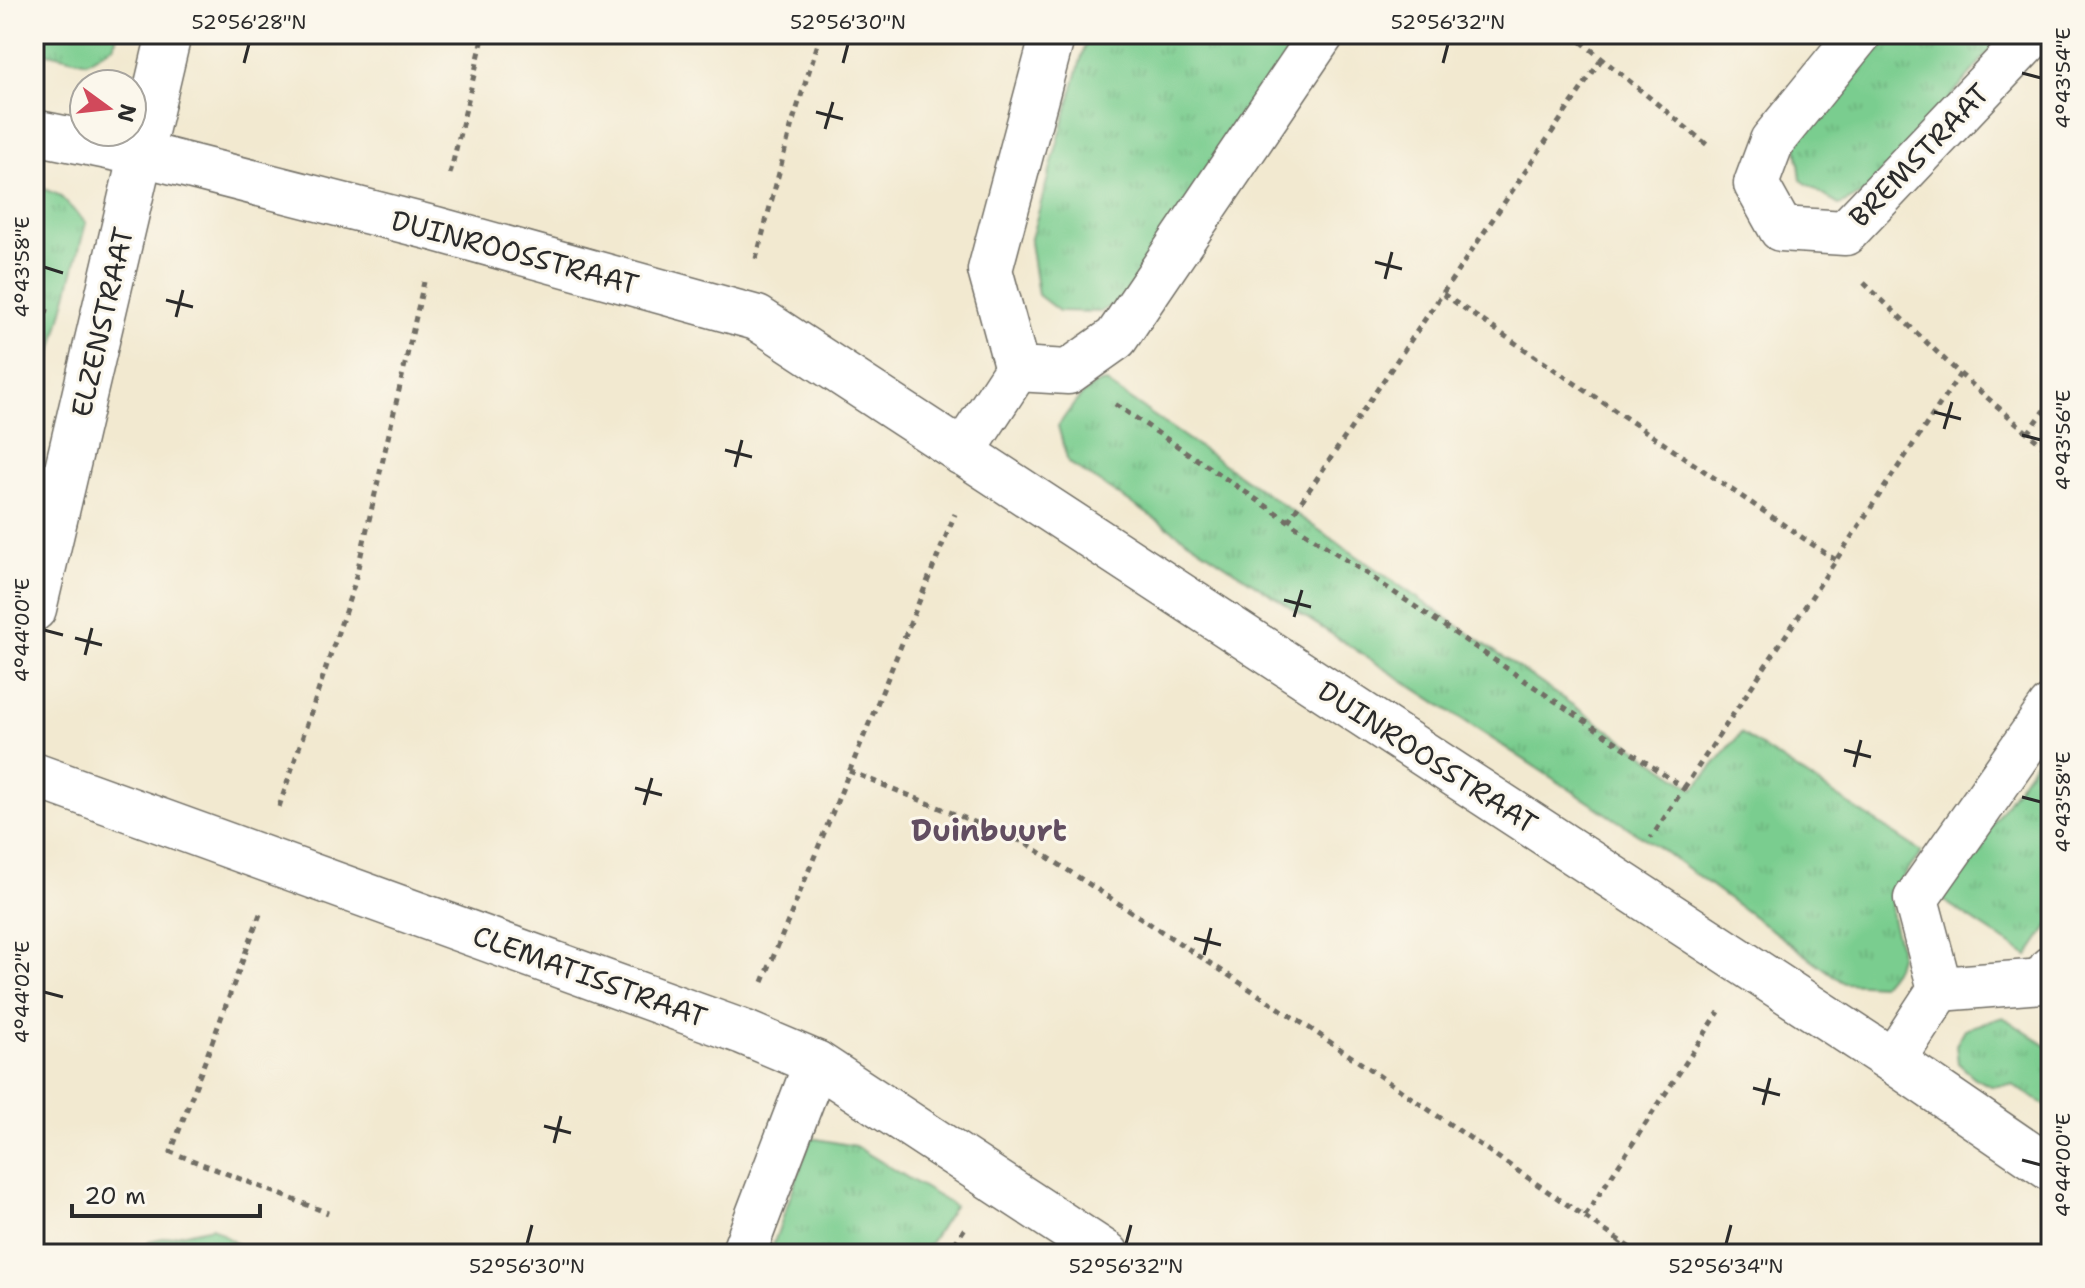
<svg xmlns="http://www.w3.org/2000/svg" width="2085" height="1288" viewBox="0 0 2085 1288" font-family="'Shantell Sans',sans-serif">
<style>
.grass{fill:url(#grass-tufts);stroke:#527c5d;stroke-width:2}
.park{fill:#7acd8f;stroke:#527c5d;stroke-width:2}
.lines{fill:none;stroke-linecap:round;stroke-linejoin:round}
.street-casing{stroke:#716e65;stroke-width:47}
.path{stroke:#716e65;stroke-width:5;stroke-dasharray:6 6;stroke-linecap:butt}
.street{stroke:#fff;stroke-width:44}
.ticks{fill:none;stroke:#2b2b2b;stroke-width:3}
.labels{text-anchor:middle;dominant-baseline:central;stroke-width:6;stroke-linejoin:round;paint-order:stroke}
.street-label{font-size:28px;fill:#2b2b2b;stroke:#fbf7ec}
.neighbourhood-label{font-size:30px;font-weight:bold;fill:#624e61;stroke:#fbf7ec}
.neatline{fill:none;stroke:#2b2b2b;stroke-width:3}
.ticks-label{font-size:20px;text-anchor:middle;fill:#2b2b2b}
</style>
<defs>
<pattern id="grass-tufts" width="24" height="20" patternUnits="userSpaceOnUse" patternTransform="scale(2)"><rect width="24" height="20" fill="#7acd8f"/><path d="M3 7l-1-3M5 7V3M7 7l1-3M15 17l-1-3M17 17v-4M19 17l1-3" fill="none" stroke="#6ab07c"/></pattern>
</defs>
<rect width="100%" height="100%" fill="#fbf7ec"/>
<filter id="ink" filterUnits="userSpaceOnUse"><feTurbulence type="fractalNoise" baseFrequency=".0125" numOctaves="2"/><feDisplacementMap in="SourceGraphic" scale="16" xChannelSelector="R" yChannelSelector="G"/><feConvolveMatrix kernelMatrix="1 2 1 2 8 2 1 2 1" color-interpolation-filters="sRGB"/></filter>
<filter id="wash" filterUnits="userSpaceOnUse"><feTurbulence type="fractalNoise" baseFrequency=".006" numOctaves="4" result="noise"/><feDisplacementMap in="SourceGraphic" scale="32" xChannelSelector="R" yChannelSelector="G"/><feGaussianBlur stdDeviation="1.8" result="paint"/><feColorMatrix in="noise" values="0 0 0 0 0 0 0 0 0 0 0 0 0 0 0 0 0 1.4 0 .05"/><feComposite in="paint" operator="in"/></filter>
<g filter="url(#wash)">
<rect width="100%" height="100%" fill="#f2e9d0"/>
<!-- grass -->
<g class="grass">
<polygon points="34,34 117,34 114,45 87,62 34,50"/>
<polygon points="1088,34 1307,34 1128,297 1100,312 1059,311 1038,295 1030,242"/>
<polygon points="1879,34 2004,34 1871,191 1839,205 1801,180 1797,146 1834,84"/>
<polygon points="34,185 59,195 86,223 34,420"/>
<path d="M1105 382 1694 789 1741 733 1922 852C1914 864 1896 882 1893 896 1884 937 1920 944 1881 985L1844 983 1661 849 1068 462 1058 426C1069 411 1084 385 1105 382Z"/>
<polygon points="2051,738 2051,922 2028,956 1941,899"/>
<polygon points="2003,1017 2051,1049 2051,1109 2013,1085 1990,1086 1975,1078 1958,1063 1956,1045 1965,1029"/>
<polygon points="811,1138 855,1146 954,1206 923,1254 770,1254"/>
</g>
<!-- park -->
<polygon class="park" points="212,1227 251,1254 144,1254 149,1241"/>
</g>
<g filter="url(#ink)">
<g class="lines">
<!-- street casing -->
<g class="street-casing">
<g id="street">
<polyline points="1053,34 990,270 1017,369 1068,372 1116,338 1322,34"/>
<polyline points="1859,34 1772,141 1756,184 1781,229 1845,233 2034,34"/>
<polyline points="34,132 142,154 436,229 757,318 1893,1061 2051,1169"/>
<polyline points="962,453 1017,369"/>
<polyline points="34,609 169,34"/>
<polyline points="34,775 743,1032 816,1063 1107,1254"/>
<polyline points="1940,989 2043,981 2051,968"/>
<polyline points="1893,1061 1940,989 1916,899 2051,707"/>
<polyline points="743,1254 816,1063"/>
</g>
</g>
<!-- path -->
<g class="path">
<polyline points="1572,34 1711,148"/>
<polyline points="450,174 484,34"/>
<polyline points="756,259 792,124 821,34"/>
<polyline points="1864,283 1960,374 2051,453"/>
<polyline points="1443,294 1837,561"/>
<polyline points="34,308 49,312"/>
<polyline points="1115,404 1684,788 1651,838"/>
<polyline points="2028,433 2051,402"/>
<polyline points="1288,521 1601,60"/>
<polyline points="849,771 1026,843 1311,1029 1639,1254"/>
<polyline points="1684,788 1960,374"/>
<polyline points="279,807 354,585 424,282"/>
<polyline points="260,914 171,1152 328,1213"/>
<polyline points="763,982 955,514"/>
<polyline points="1585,1216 1719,1012"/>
<polyline points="948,1254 965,1228"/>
<polyline points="1613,1254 1621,1242"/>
</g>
<!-- street -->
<use href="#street" class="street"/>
</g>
</g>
<!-- ticks -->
<path class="ticks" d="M244 63 249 44M843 63 848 44M1443 63 1448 44M2022 73 2041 78M816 112 843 119M825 129 833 102M1375 262 1402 269M44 267 63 273M1385 279 1392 252M166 300 193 307M176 317 183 290M1934 412 1961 419M1944 429 1952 402M2022 435 2041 440M725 450 752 457M735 467 742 440M1284 600 1311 607M1294 617 1302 590M44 630 63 635M75 638 102 645M85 655 92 628M1844 750 1871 757M1854 767 1861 740M635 788 662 795M2022 797 2041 802M644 805 652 778M1194 938 1221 945M1204 955 1211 928M44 992 63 997M1753 1088 1780 1095M1763 1105 1770 1078M544 1126 571 1133M554 1143 561 1116M2022 1160 2041 1165M527 1244 532 1225M1126 1244 1131 1225M1726 1244 1731 1225"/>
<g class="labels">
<!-- street labels -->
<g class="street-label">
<text transform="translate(1919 155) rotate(-46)">BREMSTRAAT</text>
<text transform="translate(515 252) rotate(15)">DUINROOSSTRAAT</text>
<text transform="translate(102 322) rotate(-77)">ELZENSTRAAT</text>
<text transform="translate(1428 757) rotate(33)">DUINROOSSTRAAT</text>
<text transform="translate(590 976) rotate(20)">CLEMATISSTRAAT</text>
</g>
<!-- neighbourhood labels -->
<g class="neighbourhood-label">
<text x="989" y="830">Duinbuurt</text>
</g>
</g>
<!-- margin -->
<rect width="2085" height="1288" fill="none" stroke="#fbf7ec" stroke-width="88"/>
<!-- north arrow -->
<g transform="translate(108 108) rotate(105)"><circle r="38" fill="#fbf7ec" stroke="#a8a59f" stroke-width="2"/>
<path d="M0-6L14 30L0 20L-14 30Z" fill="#d1495b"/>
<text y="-12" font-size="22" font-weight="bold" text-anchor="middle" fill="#2b2b2b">N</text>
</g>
<!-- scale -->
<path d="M72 1204v12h188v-12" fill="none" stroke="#2b2b2b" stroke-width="4"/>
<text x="84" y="1204" font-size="24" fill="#2b2b2b" stroke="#fbf7ec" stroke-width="6" paint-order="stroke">20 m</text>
<rect x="44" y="44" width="1997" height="1200" class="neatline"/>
<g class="ticks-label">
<text x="249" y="29">52°56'28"N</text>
<text x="848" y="29">52°56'30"N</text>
<text x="1448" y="29">52°56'32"N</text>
<text transform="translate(2063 78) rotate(-90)" y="7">4°43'54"E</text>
<text transform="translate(22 267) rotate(-90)" y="7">4°43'58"E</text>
<text transform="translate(2063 440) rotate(-90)" y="7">4°43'56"E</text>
<text transform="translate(22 630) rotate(-90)" y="7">4°44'00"E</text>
<text transform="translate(2063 802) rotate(-90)" y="7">4°43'58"E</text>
<text transform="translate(22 992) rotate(-90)" y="7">4°44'02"E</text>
<text transform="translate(2063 1165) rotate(-90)" y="7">4°44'00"E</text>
<text x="527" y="1273">52°56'30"N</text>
<text x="1126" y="1273">52°56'32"N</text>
<text x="1726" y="1273">52°56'34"N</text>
</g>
</svg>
